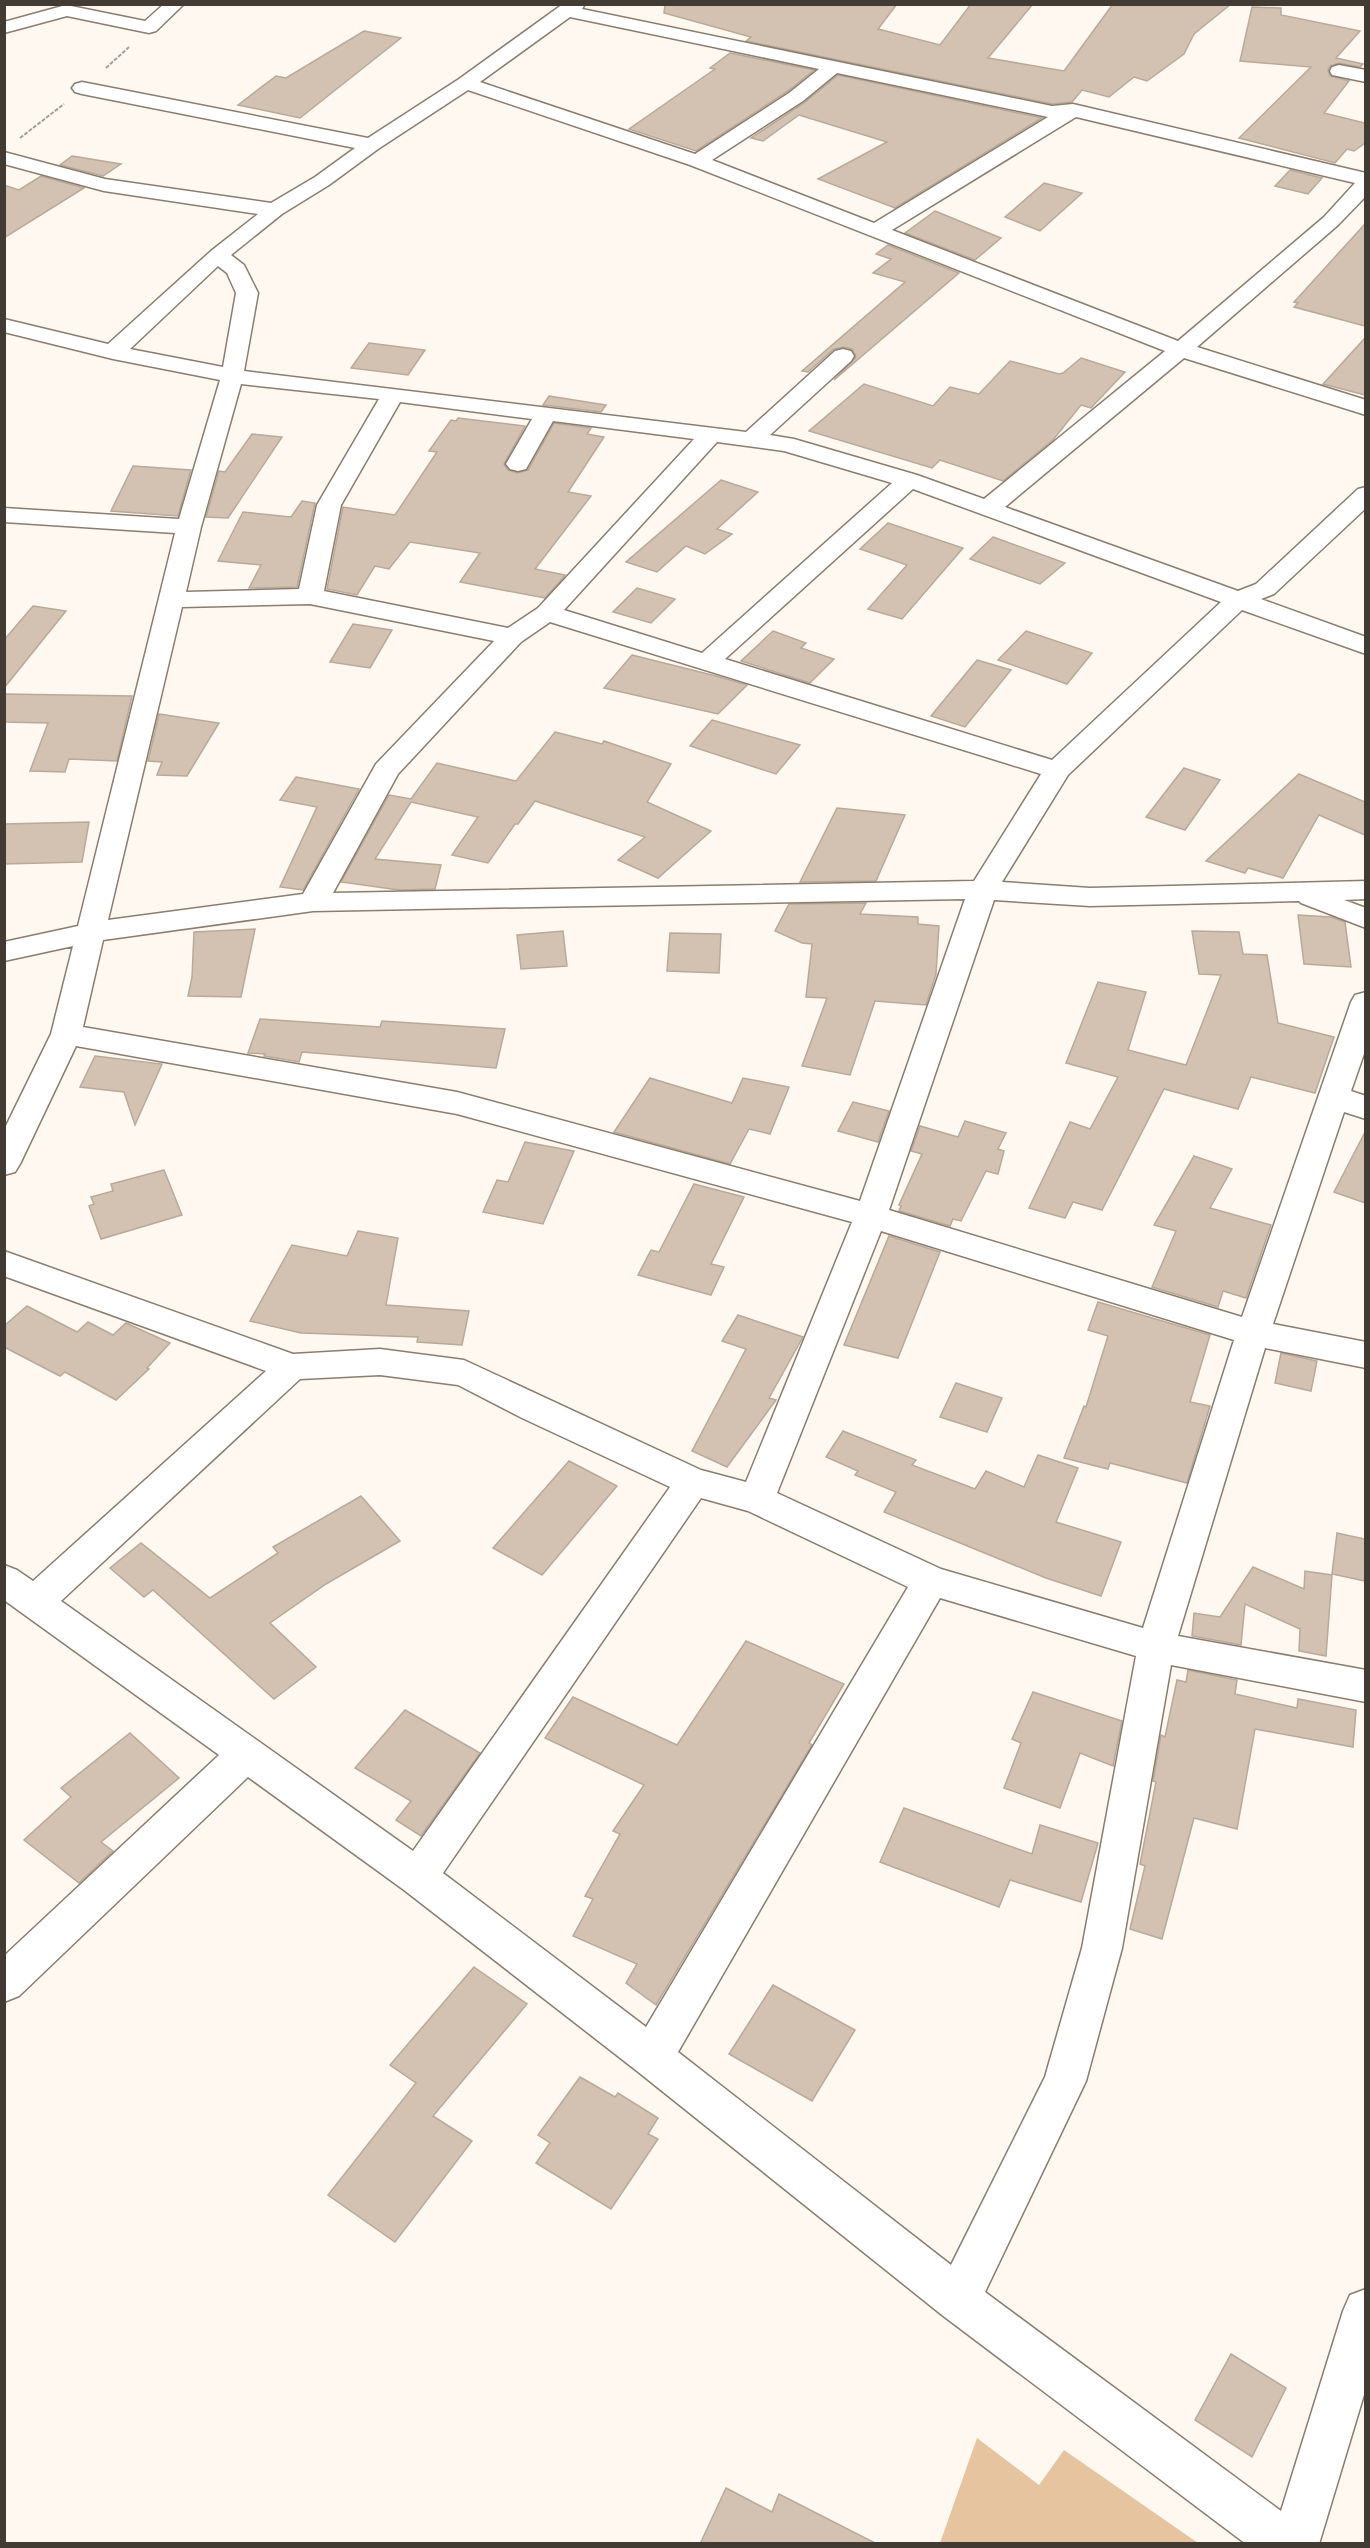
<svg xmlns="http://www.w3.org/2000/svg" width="1370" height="2548" viewBox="0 0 1370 2548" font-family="Arial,sans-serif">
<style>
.green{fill:#e6c4a0}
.building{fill:#d3c2b2;stroke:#b9a999;stroke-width:1.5}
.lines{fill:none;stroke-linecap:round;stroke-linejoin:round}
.minor-casing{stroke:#8b7c6d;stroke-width:3}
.path{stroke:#a69f98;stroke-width:2;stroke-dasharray:4 1.5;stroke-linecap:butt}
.minor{fill:#fff;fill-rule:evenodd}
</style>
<rect width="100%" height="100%" fill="#fff8f1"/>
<!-- green -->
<polygon class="green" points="977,2438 1039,2485 1064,2450 1198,2543 940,2543"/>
<!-- building -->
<g class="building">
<polygon points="665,4 897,4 878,29 940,45 971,4 1033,4 988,58 1064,71 1113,4 1231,4 1194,34 1184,54 1147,81 1134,77 1109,97 1082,90 1072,102 1052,104 746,41 751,37 664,13"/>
<polygon points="1252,7 1281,8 1281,15 1360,31 1336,58 1363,64 1360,67 1339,63 1330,66 1328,70 1330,76 1349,81 1324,113 1365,123 1365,143 1354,151 1347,149 1335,163 1239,138 1311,67 1240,61"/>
<polygon points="364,31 401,38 300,118 238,105 276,76 286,78"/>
<polygon points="730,53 814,70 788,91 696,151 629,129 715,69 710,68"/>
<polygon points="838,75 1042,118 895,208 818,179 887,142 799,115 763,141 751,138 804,103"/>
<polygon points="72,156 121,164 103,176 60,165"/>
<polygon points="1290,170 1322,178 1308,194 1275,186"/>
<polygon points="41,176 84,188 4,238 4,185 19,190"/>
<polygon points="1044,183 1082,193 1040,231 1005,217"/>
<polygon points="935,211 1001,238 975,260 905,233"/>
<polygon points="1365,224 1365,326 1294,307 1298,303 1294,302"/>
<polygon points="888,245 959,273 834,380 856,357 852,349 844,347 834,349 808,372 802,371 905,282 873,273 891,259 876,254"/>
<polygon points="1365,338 1365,395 1323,384"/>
<polygon points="369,343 425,350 408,375 351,368"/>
<polygon points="1081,358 1125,372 1091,408 1081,405 1053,440 1003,481 940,460 932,468 809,431 864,384 933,406 950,387 979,394 1010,361 1059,374 1063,373"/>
<polygon points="549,396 606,405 601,412 543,405"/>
<polygon points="458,418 525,426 504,464 508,470 517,473 528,470 554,423 591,428 587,434 604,437 568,492 591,496 535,569 565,575 563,578 545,598 460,582 480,553 410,542 389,569 375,566 357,595 327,589 343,507 395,515 437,452 429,451 451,420 456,421"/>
<polygon points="252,434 282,437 228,518 206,517 219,471 225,472"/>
<polygon points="133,466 191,470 178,516 111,511"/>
<polygon points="721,480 758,492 717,529 732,534 705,554 686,546 657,572 626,562"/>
<polygon points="302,501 315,503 297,587 249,588 261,565 218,561 243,512 291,517"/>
<polygon points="888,523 963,548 902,619 868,609 907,565 860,549"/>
<polygon points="993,537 1065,563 1040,584 970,559"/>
<polygon points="637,588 654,593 675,599 651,623 613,612"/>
<polygon points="33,606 66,611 4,688 4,640"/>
<polygon points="353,624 392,630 370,668 330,662"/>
<polygon points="773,631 806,643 801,648 834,659 810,683 741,661"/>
<polygon points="1026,631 1092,653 1067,684 998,660"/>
<polygon points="632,655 716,676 747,685 718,714 604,688"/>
<polygon points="977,660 1011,670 965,727 931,716"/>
<polygon points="4,694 132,696 117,761 69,759 65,772 30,771 48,723 4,722"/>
<polygon points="159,714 219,723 187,776 157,775 162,762 148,761"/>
<polygon points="712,720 800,745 776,774 690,746"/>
<polygon points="555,732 602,744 604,741 671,764 647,802 711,831 658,878 618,860 645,837 535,801 518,824 515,824 488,863 452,855 478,817 411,802 375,859 441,865 435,889 399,890 341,882 389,795 411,799 437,763 516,781"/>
<polygon points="1184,768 1220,780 1185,830 1146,817"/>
<polygon points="1299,774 1365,802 1365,835 1319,815 1283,878 1248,868 1245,873 1206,861"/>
<polygon points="296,777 359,789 303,890 280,887 317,807 280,800"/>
<polygon points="837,808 905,815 876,881 800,882"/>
<polygon points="89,822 82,862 4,864 4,824"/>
<polygon points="866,903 860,914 918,917 918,924 939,926 936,974 926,1005 875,1001 850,1075 802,1066 827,998 806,997 812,944 802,943 775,931 789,904"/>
<polygon points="1298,915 1331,917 1345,922 1351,967 1304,964"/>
<polygon points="255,929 241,997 188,996 192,977 194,932"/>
<polygon points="563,931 567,966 521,969 517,935"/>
<polygon points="1192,931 1239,932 1243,954 1267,955 1278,1023 1334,1037 1315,1093 1251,1077 1238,1109 1164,1089 1102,1210 1073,1202 1065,1218 1029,1208 1070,1122 1090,1129 1118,1077 1066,1063 1098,982 1146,992 1128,1050 1186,1065 1221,975 1199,974"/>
<polygon points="670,933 721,934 719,973 667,971"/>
<polygon points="260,1019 380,1027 382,1021 505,1029 496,1068 302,1052 299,1062 264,1056 265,1054 248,1053"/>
<polygon points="95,1056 162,1064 135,1125 124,1092 80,1087"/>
<polygon points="650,1078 732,1103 743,1078 789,1087 770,1134 749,1129 730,1164 614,1132"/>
<polygon points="853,1102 889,1111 878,1142 838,1131"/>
<polygon points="965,1121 1006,1133 998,1149 1004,1151 998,1174 986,1171 961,1221 953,1219 950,1226 899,1211 901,1206 899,1205 922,1154 911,1151 920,1126 958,1137"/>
<polygon points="1365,1132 1365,1203 1334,1192"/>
<polygon points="525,1142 574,1151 543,1224 483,1212 497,1180 508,1182"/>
<polygon points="1194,1156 1232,1169 1210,1208 1271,1225 1246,1298 1223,1291 1218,1307 1152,1287 1176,1231 1154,1225"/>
<polygon points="164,1170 182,1215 101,1239 89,1206 94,1204 91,1197 113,1191 111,1184"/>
<polygon points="694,1184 744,1197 711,1264 724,1267 711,1295 638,1275 651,1250 659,1252"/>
<polygon points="358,1231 398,1238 386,1305 469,1311 462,1345 417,1342 418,1337 301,1333 250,1321 292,1245 347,1256"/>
<polygon points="889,1236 940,1252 898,1358 844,1345"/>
<polygon points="1098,1302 1210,1335 1190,1402 1210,1406 1187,1483 1110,1463 1108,1469 1064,1458 1084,1406 1086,1407 1108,1336 1088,1330"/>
<polygon points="27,1306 77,1332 88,1322 113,1335 126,1323 170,1343 147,1368 149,1369 116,1400 65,1372 60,1376 4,1347 4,1326"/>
<polygon points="738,1315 803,1337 769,1398 776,1400 727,1467 692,1451 746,1349 722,1341"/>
<polygon points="1281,1353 1317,1361 1311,1391 1275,1383"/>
<polygon points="956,1383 1002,1398 987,1432 940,1417"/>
<polygon points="843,1431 916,1460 912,1465 975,1489 986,1471 1024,1487 1038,1455 1078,1468 1056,1522 1121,1542 1101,1596 1046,1578 884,1512 896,1492 855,1475 858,1471 826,1457"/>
<polygon points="569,1461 617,1486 542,1575 493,1548"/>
<polygon points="361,1496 400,1541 326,1584 270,1623 316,1667 274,1699 153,1590 144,1597 110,1568 141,1543 210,1598 278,1553 273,1547"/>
<polygon points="1337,1533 1365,1539 1365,1581 1332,1574"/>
<polygon points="1253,1567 1304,1589 1305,1571 1332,1575 1326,1656 1299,1651 1300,1629 1245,1604 1241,1645 1192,1636 1194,1613 1220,1617"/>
<polygon points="746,1641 844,1684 809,1743 812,1745 656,2005 626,1983 637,1964 573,1936 593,1899 585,1896 620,1834 613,1831 644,1785 545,1738 573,1697 677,1745"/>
<polygon points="1188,1670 1237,1680 1235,1694 1297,1708 1298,1699 1356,1710 1353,1747 1255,1729 1237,1829 1194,1818 1162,1939 1130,1929 1145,1866 1140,1864 1156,1782 1153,1781 1161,1735 1165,1737 1177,1680 1186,1682"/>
<polygon points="1033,1692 1122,1721 1113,1766 1080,1753 1060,1808 1004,1788 1021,1743 1012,1739"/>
<polygon points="405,1710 480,1753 421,1836 396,1820 411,1801 355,1768"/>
<polygon points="130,1733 179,1778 101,1842 113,1851 79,1883 24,1840 71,1797 61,1788"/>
<polygon points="904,1808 1032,1854 1040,1825 1098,1843 1081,1902 1010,1880 999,1907 880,1862"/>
<polygon points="474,1967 527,2004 433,2116 472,2141 395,2242 328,2195 416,2083 390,2065"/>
<polygon points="773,1985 855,2030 812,2101 729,2054"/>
<polygon points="580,2077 615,2097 618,2093 658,2118 648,2134 658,2139 611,2209 536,2163 550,2143 538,2135"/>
<polygon points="1231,2354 1286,2388 1252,2457 1195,2420"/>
<polygon points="726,2488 772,2512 779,2494 877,2544 700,2544"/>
</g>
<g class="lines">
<!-- minor casing -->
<g class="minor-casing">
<g id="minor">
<polygon points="164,4 184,4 156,31 149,33 67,16 4,33 4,22 66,5 145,21"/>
<path d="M563 4H585L582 9 1052 106 1073 104 1366 173V196L1338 225 1197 347 1366 400V415L1184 358 1005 507 1238 591 1256 584 1358 489 1366 487V508L1274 594 1261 599 1366 637V654L1242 610 1068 775 1002 882 1090 888 1366 881V899L1344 900 1366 908V928L1301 903 1299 901 1090 906 994 900 889 1210 1242 1317 1351 1002 1355 995 1366 992V1048L1351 1091 1366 1096V1119L1344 1112 1273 1324 1366 1342V1368L1265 1348 1178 1636 1366 1670V1702L1171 1665 1122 1948 1086 2081 985 2292 1281 2511 1343 2311 1350 2295 1366 2289V2388L1319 2544H1246L942 2315 637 2071 404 1890 248 1777 19 1996 4 2002V1956L219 1755 4 1600V1565L17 1570 33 1581 266 1371 4 1276V1251L293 1354 380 1349 464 1360 701 1470 746 1482 852 1222 457 1114 76 1046 20 1164 15 1172 4 1175V1130L51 1034 73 946 4 961V942L78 926 175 533 4 522V508L179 519 220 380 113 359 4 332V319L108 344 211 251 258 214 104 191 4 164V152L105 179 271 203 315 177 355 148 82 94 75 92 72 88 75 84 82 82 368 138 459 79ZM570 17 819 69 789 93 695 154 480 82ZM837 73 1048 117 874 223 712 160 803 101ZM468 90 690 165 1165 351 984 499 917 475 794 439 770 435 851 361 854 356 851 351 843 349 835 351 746 432 244 371 258 293 244 265 231 255 282 214 329 185 378 149ZM1076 117 1355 183 1324 217 1178 341 892 230ZM218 266 227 273 236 293 223 367 130 349ZM241 384 379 399 317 505 299 589 186 592 201 527ZM400 402 532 419 506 464 510 469 518 471 526 469 553 421 694 439 538 608 508 628 324 591 341 505ZM717 442 784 451 892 483 702 653 564 610ZM913 489 1221 602 1052 760 725 659ZM310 604 494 641 376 764 303 894 108 920 182 607ZM550 622 1041 774 974 881 333 893 398 774 521 642ZM965 899 860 1201 457 1092 83 1027 103 940 313 911ZM881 1231 1234 1340 1143 1628 941 1569 777 1493ZM380 1375 458 1385 522 1418 670 1487 413 1851 61 1601 300 1379ZM701 1498 748 1511 908 1587 646 2027 443 1873ZM940 1598 1136 1656 1082 1948 1045 2077 951 2265 678 2052Z"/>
<polygon points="1339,65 1366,70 1366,82 1332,75 1330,71 1332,67"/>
</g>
</g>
<!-- path -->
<g class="path">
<polyline points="106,68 129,47"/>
<polyline points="20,138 64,104"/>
</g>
<!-- minor -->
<use href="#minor" class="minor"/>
</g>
<!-- border -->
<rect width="1370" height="2548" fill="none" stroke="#423b34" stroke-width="12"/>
</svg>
